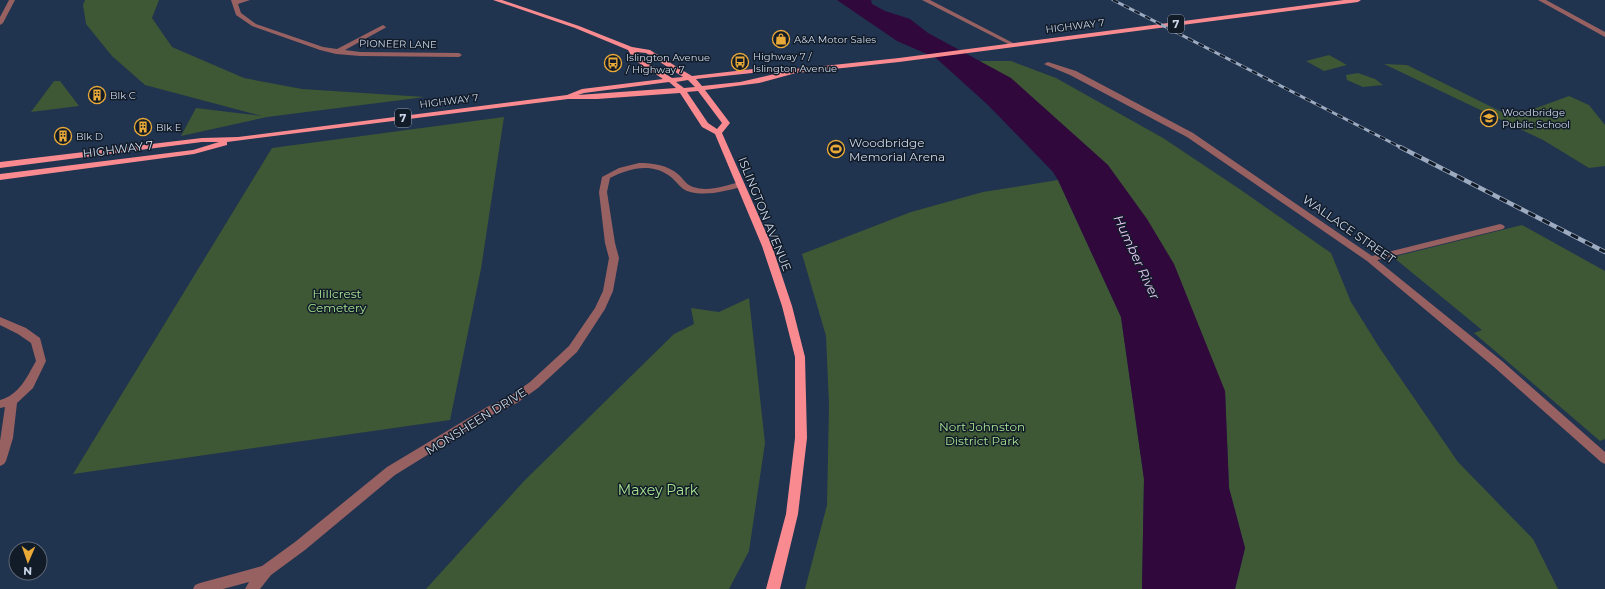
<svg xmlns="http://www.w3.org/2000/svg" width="1605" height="589" viewBox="0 0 1605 589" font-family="Montserrat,sans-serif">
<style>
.green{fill:#3e5735}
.water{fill:#30083b}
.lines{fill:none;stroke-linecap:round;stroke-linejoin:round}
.minor{fill:#976162;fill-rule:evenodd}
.major{fill:#f98b90;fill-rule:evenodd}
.rail-far1-casing{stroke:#9dabc0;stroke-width:3}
.rail-casing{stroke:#9dabc0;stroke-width:4.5}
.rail-far1{stroke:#121b28;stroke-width:2;stroke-dasharray:6;stroke-linecap:butt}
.rail{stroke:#121b28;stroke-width:3;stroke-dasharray:8;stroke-linecap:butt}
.labels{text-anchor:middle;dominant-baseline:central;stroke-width:3;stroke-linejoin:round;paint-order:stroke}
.far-street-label{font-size:10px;fill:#cbd7e9;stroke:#121b28}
.far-poi-label{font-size:10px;fill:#cbd7e9;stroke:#121b28;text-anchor:start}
.shield{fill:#121b28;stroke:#949faf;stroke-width:1}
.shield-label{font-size:11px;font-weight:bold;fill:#cbd7e9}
.poi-label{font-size:12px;fill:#cbd7e9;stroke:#121b28;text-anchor:start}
.street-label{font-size:12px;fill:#cbd7e9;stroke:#121b28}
.park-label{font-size:12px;fill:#a7e491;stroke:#121b28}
.water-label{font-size:13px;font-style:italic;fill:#edc9f9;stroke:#121b28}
.near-park-label{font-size:14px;fill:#a7e491;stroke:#121b28}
</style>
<rect width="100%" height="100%" fill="#20334f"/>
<!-- green -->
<g class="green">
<polygon points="85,0 159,0 152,18 172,47 244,78 302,89 425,97 267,117 181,136 196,108 262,116 145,85 112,56 86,24 83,5"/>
<polygon points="1329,55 1347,65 1324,71 1306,61"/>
<polygon points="980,61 1011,61 1056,78 1163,138 1241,190 1331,253 1351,302 1379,347 1458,462 1533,539 1558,589 1235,589 1245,548 1229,488 1225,391"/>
<polygon points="1384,64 1407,65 1512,117 1569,96 1589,105 1605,125 1605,166 1589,168 1543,140"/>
<polygon points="1358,73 1375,79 1383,85 1363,87 1347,80 1346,75"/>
<polygon points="54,81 60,81 79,106 31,112"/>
<polygon points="504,117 481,269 450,420 73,474 272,148"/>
<polygon points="1058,180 1121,317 1144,479 1142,589 805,589 827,505 829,405 826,336 802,254 911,212 983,192"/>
<polygon points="1522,225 1605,271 1605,439 1600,441 1474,333 1482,330 1393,257"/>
<polygon points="749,298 765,443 749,551 729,589 426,589 524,481 674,334 694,324 691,308 719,312"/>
</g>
<!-- water -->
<polygon class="water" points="837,0 871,0 872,4 885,11 910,19 928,33 1011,78 1108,165 1147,219 1174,264 1225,391 1229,488 1245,548 1235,589 1142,589 1144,479 1121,317 1058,180 1053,172 988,105 936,58 897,41"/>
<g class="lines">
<!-- minor -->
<g class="minor">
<polygon points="9,0 15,0 3,23 0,25 0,17"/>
<polygon points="231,0 250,0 238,4 241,13 256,24 323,47 337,49 383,25 386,27 385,28 345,50 360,52 459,53 462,55 459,57 360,56 336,54 320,50 252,26 236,15"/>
<polygon points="922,0 930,0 1017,45 1012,46"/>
<polygon points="1538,0 1546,0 1605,32 1605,37"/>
<polygon points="1048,62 1076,71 1193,133 1372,256 1500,224 1503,225 1505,227 1503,229 1377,260 1502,361 1605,452 1605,464 1601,462 1494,367 1367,261 1187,137 1070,75 1046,65 1044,64"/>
<path d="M639 163C653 163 668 165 679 175 684 180 687 185 693 187 708 192 725 186 739 182L743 185 742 187C724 191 705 197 687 191 680 188 677 182 671 177 652 162 629 168 610 178L607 192 615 243 619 258 613 291 605 309 577 352 538 388 517 403 495 413 395 475 305 550 271 575 260 589H245L249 582 223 589H193L195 585 200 583 262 566 295 542 387 467 487 407 509 397 530 382 569 346 595 308 603 291 609 258 605 243 599 192 602 177 619 168Z"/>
<path d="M0 317 26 328 40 338 46 361 33 388 17 403 13 438 6 461 4 464 0 466V441L5 407 0 408V400C19 395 27 377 36 361L31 343 18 334 0 325Z"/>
</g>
<!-- major -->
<path class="major" d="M493 0H502L579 26 632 47 650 50 677 67 692 76 771 67 795 69 899 58 1344 0H1361L1358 2 899 62 796 73 759 83 705 90 730 123 722 133 772 246 792 306 805 357 807 438 798 514 780 589H766L786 514 795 438V357L782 306 762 246 715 134 702 127 680 93 597 99H568L227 142V145L194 154 0 180V174L193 150 219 142H202L0 168V162L202 138 238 137 567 95 582 89 663 79 633 59 628 50 575 28ZM636 52 646 53 683 77 672 78 638 57ZM771 71 783 72 740 82 702 86 696 79ZM688 80 695 87 684 88 676 82ZM669 82 676 88 578 95 584 93ZM698 91 722 123 717 129 708 123 687 92Z"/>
<!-- rail-far1 casing -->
<g class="rail-far1-casing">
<polyline id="rail-far1" points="1113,0 1402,148"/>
</g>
<!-- rail casing -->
<g class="rail-casing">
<polyline id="rail" points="1400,147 1605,252"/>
</g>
<!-- rail-far1 -->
<use href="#rail-far1" class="rail-far1"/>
<!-- rail -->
<use href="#rail" class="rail"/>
</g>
<!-- icons -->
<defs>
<g id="shop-ring" transform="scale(0.9)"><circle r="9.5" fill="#121b28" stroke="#eaaa38" stroke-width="1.5"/><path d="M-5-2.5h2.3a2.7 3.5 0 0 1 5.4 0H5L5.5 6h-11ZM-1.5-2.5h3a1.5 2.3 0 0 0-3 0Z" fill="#eaaa38"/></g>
<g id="bus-ring" transform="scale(0.9)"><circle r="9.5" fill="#121b28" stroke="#eaaa38" stroke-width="1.5"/><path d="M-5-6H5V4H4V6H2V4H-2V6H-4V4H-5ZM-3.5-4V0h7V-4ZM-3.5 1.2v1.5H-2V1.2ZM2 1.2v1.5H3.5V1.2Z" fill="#eaaa38"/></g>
<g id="building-ring" transform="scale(0.9)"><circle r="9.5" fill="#121b28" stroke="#eaaa38" stroke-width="1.5"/><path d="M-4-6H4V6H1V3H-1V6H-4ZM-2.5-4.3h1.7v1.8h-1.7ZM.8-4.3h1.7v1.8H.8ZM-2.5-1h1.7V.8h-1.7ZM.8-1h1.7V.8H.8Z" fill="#eaaa38"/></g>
<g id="school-ring" transform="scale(0.9)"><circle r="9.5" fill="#121b28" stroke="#eaaa38" stroke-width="1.5"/><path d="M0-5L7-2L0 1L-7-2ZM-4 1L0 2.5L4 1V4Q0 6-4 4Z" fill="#eaaa38"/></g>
<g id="stadium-ring" transform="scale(0.9)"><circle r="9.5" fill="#121b28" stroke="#eaaa38" stroke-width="1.5"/><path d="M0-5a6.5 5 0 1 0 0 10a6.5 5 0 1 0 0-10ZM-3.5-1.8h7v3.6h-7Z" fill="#eaaa38"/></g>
</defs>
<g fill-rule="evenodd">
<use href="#shop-ring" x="781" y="39"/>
<use href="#bus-ring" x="740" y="62"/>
<use href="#bus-ring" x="613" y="63"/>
<use href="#building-ring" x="97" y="95"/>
<use href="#school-ring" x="1489" y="118"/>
<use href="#building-ring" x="143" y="127"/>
<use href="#building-ring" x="63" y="136"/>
<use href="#stadium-ring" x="836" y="149"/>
</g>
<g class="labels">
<!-- far-street labels -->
<g class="far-street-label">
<text transform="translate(1075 26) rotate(-7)">HIGHWAY 7</text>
<text transform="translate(398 44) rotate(1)">PIONEER LANE</text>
<text transform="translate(449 101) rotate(-7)">HIGHWAY 7</text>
</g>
<!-- far-poi labels -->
<g class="far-poi-label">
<text x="794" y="39">A&amp;A Motor Sales</text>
<text x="753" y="56">Highway 7 /<tspan x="753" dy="12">Islington Avenue</tspan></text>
<text x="626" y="57">Islington Avenue<tspan x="626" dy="12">/ Highway 7</tspan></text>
<text x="110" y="95">Blk C</text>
<text x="1502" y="112">Woodbridge<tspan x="1502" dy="12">Public School</tspan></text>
<text x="156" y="127">Blk E</text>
<text x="76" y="136">Blk D</text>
</g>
<!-- shield labels -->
<g class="shield">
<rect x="1168" y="15" width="16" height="18" rx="3"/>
<rect x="395" y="109" width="16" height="18" rx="3"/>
</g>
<g class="shield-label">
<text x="1176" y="24">7</text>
<text x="403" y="118">7</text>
</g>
<!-- poi labels -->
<g class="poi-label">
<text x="849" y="142">Woodbridge<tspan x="849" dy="14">Memorial Arena</tspan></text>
</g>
<!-- street labels -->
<g class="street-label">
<text transform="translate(118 149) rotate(-7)">HIGHWAY 7</text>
<text transform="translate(765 214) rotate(68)">ISLINGTON AVENUE</text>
<text transform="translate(1349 229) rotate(35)">WALLACE STREET</text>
<text transform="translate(476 421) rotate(-32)">MONSHEEN DRIVE</text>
</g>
<!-- park labels -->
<g class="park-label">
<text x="337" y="293">Hillcrest<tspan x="337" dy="14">Cemetery</tspan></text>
<text x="982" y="426">Nort Johnston<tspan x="982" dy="14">District Park</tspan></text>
</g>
<!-- water labels -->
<g class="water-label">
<text transform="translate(1137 257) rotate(65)">Humber River</text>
</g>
<!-- near-park labels -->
<g class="near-park-label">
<text x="658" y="490">Maxey Park</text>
</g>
</g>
<!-- north arrow -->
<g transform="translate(28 561) rotate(182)"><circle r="19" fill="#121b28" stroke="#5c6675"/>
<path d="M0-3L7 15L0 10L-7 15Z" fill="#eaaa38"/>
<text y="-6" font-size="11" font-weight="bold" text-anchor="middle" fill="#cbd7e9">N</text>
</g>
</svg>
